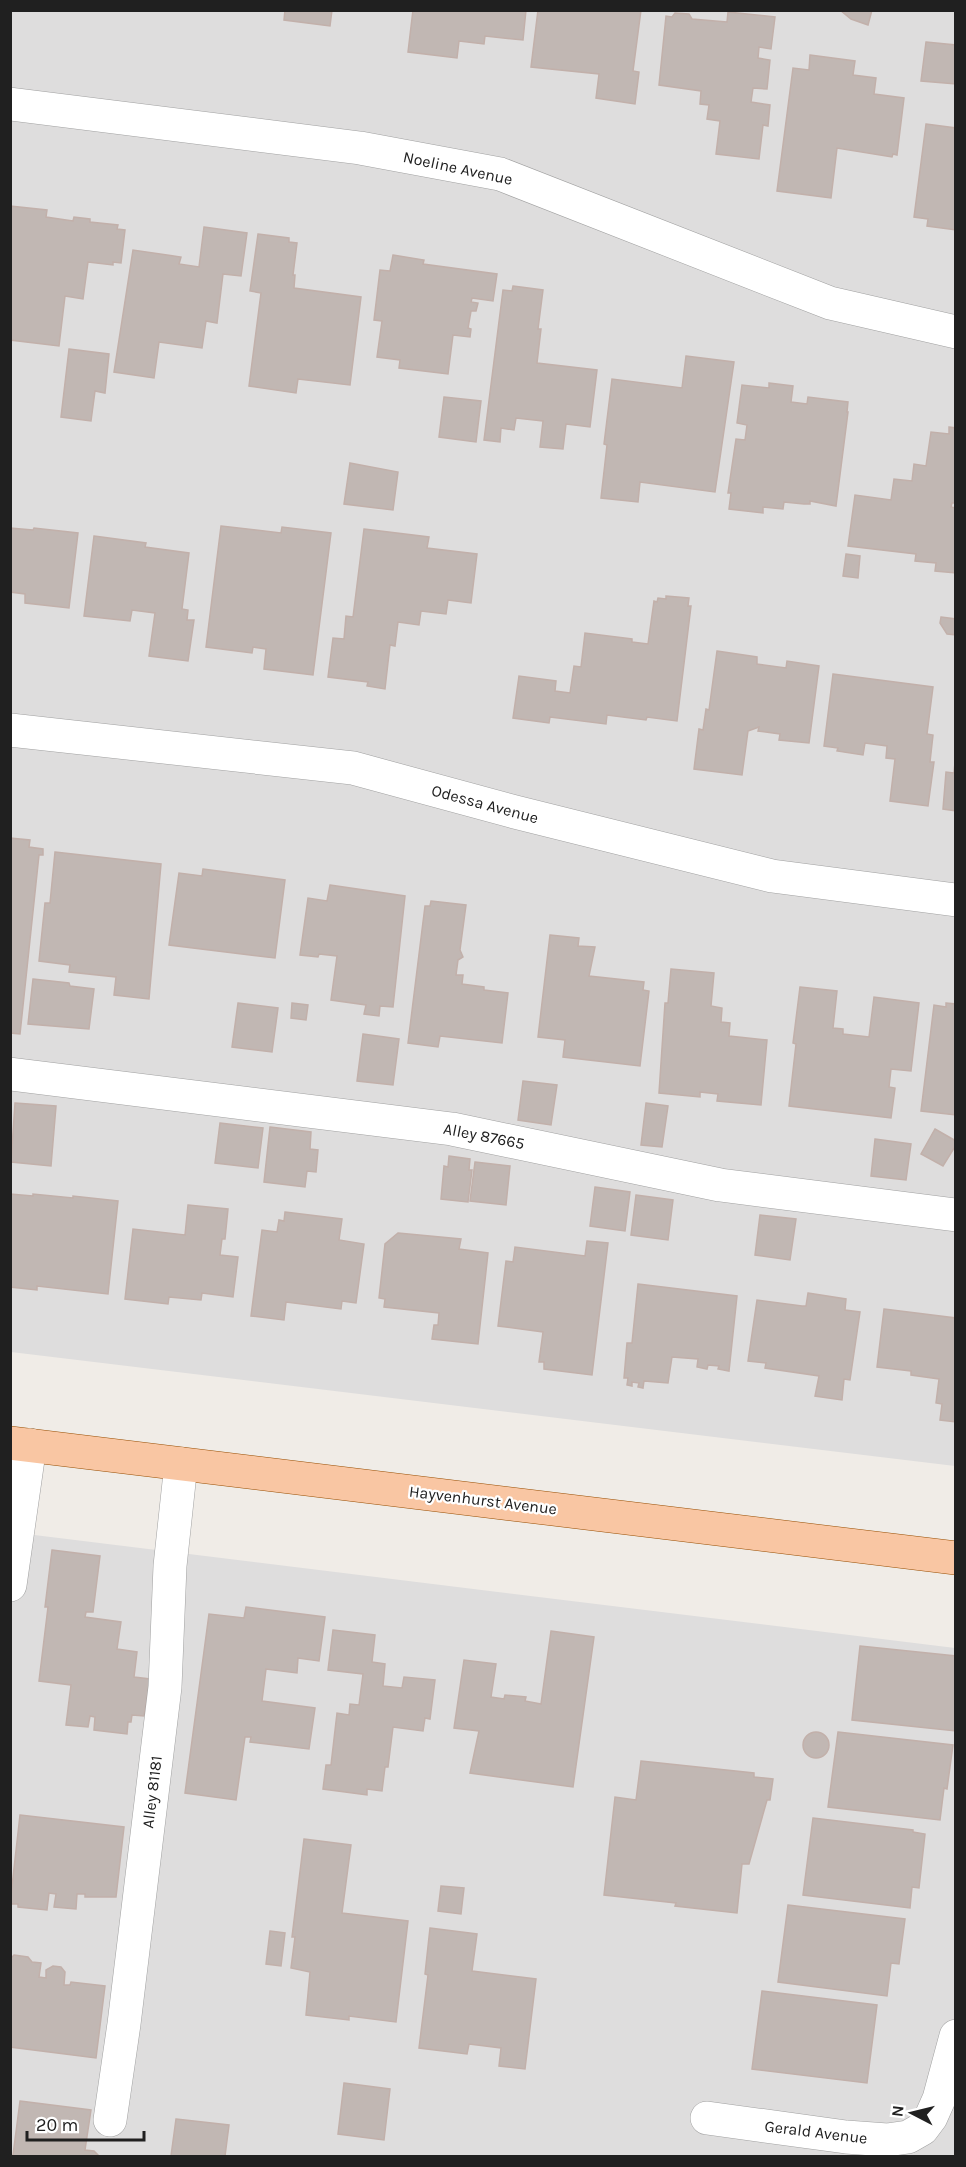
<svg xmlns="http://www.w3.org/2000/svg" width="966" height="2167" viewBox="0 0 966 2167" font-family="Karla,sans-serif">
<style>
.residential{fill:#dedddd}
.building{fill:#c1b7b3;stroke:#c2b0aa;stroke-width:1.5}
.lines{fill:none;stroke-linecap:round;stroke-linejoin:round}
.minor-casing{stroke:#a1a1a1;stroke-width:34}
.major-casing{stroke:#984f04;stroke-width:34}
.minor{stroke:#fff;stroke-width:33}
.major{stroke:#f9c6a3;stroke-width:33}
.labels{text-anchor:middle;dominant-baseline:central;stroke-width:4.5;stroke-linejoin:round;paint-order:stroke}
.street-label{font-size:16px;fill:#202020;stroke:#fff}
</style>
<rect width="100%" height="100%" fill="#f0ece7"/>
<!-- residential -->
<g class="residential">
<polygon points="11,11 955,11 955,1466 11,1352"/>
<polygon points="10,1532 955,1648 955,2156 11,2156"/>
</g>
<!-- building -->
<g class="building">
<polygon points="285,10 332,10 330,26 284,20"/>
<polygon points="413,10 526,10 523,40 485,36 484,44 459,41 457,58 408,52"/>
<polygon points="538,10 641,10 633,71 639,72 635,104 596,98 599,74 531,67"/>
<polygon points="840,10 872,10 868,25 851,19"/>
<polygon points="728,12 775,17 771,49 759,47 758,58 770,60 767,89 753,88 751,102 770,105 768,126 763,125 759,159 716,154 720,121 707,119 709,105 700,104 701,91 659,85 666,16 672,17 675,13 689,14 692,19 727,22"/>
<polygon points="926,42 956,45 956,84 921,81"/>
<polygon points="810,55 855,61 853,75 876,78 874,94 904,98 897,155 893,154 892,157 837,148 831,198 777,191 793,68 809,70"/>
<polygon points="926,124 956,128 956,230 927,226 928,219 914,217"/>
<polygon points="10,206 47,210 46,217 73,221 74,217 90,219 90,222 118,225 117,229 125,230 121,263 113,262 113,265 88,262 83,299 65,296 59,346 10,340"/>
<polygon points="204,227 247,233 241,276 223,274 217,323 206,321 202,348 159,342 154,378 114,372 133,250 181,257 179,264 199,267"/>
<polygon points="258,234 289,238 289,242 297,243 293,275 295,275 294,288 361,297 350,385 298,379 296,393 249,386 261,293 250,291"/>
<polygon points="393,255 424,260 423,264 497,274 493,301 472,298 471,302 478,303 476,311 471,311 468,328 471,329 470,337 453,335 448,374 399,368 400,360 377,357 382,321 374,320 380,270 390,271"/>
<polygon points="513,286 543,290 538,329 541,329 537,363 597,370 590,427 566,424 563,449 540,447 543,421 516,418 514,430 501,428 500,442 484,440 503,290 512,291"/>
<polygon points="69,349 109,354 105,393 95,391 91,421 61,417"/>
<polygon points="686,356 734,362 715,492 640,482 638,502 601,498 607,445 604,444 612,379 682,388"/>
<polygon points="769,383 793,386 791,402 807,404 808,397 848,402 847,412 848,412 836,506 810,501 810,504 804,504 784,502 783,509 763,507 763,513 729,509 731,493 728,493 736,439 745,440 747,425 737,423 742,385 769,388"/>
<polygon points="444,397 481,401 476,442 439,437"/>
<polygon points="949,427 956,428 956,503 952,503 951,507 956,508 956,573 935,571 936,563 915,561 916,554 848,546 855,495 891,500 894,479 912,481 914,464 926,466 931,432 949,434"/>
<polygon points="350,463 398,472 393,510 344,504"/>
<polygon points="221,526 281,533 282,527 331,533 313,675 264,669 266,649 253,647 252,653 206,647"/>
<polygon points="10,528 33,530 34,528 78,533 69,608 25,603 25,594 10,592"/>
<polygon points="364,529 429,537 427,548 477,554 471,603 448,600 446,614 421,611 419,625 398,622 395,646 390,645 385,689 367,686 368,682 328,677 333,638 344,639 346,616 353,617"/>
<polygon points="94,536 146,543 145,547 189,553 182,609 188,610 187,620 194,620 188,661 149,656 155,613 132,610 130,621 84,616"/>
<polygon points="846,554 860,556 858,578 843,576"/>
<polygon points="666,596 689,598 688,606 691,606 677,721 647,717 646,720 607,715 606,724 550,717 549,723 513,718 519,676 556,681 555,691 570,693 574,666 581,667 585,633 632,639 632,642 648,644 654,601 657,602 658,598 666,599"/>
<polygon points="941,617 956,619 956,635 947,634 940,623"/>
<polygon points="717,651 757,657 757,664 786,668 787,661 819,666 809,743 779,740 780,734 758,731 759,727 748,731 742,775 694,769 699,729 703,730 706,709 709,710"/>
<polygon points="833,674 933,687 927,734 933,735 930,762 934,762 928,806 890,801 895,759 886,758 887,746 865,743 863,755 837,751 838,748 824,746"/>
<polygon points="956,752 956,811 943,809 946,772 954,773"/>
<polygon points="10,838 30,840 29,847 43,849 43,855 39,855 20,1034 10,1033"/>
<polygon points="55,852 161,864 149,999 114,995 116,977 69,972 70,965 39,961 45,903 50,903"/>
<polygon points="203,869 285,880 275,958 169,945 179,873 202,876"/>
<polygon points="330,885 405,896 393,1007 380,1006 379,1016 364,1014 366,1005 331,1000 337,956 319,954 318,957 300,955 308,898 327,901"/>
<polygon points="431,901 466,905 460,950 463,957 458,960 456,975 463,975 462,984 484,987 484,990 508,993 502,1043 440,1036 438,1047 408,1043 425,906 430,906"/>
<polygon points="550,935 579,938 578,946 595,947 589,976 644,982 643,990 649,991 640,1066 563,1057 565,1040 538,1037"/>
<polygon points="671,969 714,973 711,1006 722,1008 721,1022 730,1023 729,1036 767,1040 761,1105 717,1101 718,1094 700,1092 700,1097 659,1093 665,1003 668,1003"/>
<polygon points="33,979 69,983 70,986 94,989 89,1029 28,1024"/>
<polygon points="800,987 837,991 833,1028 843,1029 843,1034 869,1037 874,997 919,1003 911,1071 891,1069 889,1087 895,1088 891,1118 789,1106 796,1044 793,1043"/>
<polygon points="238,1003 278,1008 272,1052 232,1047"/>
<polygon points="292,1003 308,1005 306,1020 291,1018"/>
<polygon points="946,1003 956,1004 956,1115 921,1111 934,1005 946,1007"/>
<polygon points="363,1034 399,1039 393,1085 357,1081"/>
<polygon points="523,1081 557,1085 551,1125 518,1120"/>
<polygon points="15,1103 56,1106 51,1166 11,1162"/>
<polygon points="646,1103 668,1106 662,1147 641,1145"/>
<polygon points="220,1123 263,1128 258,1168 215,1163"/>
<polygon points="270,1127 311,1132 310,1149 318,1150 316,1172 307,1171 305,1187 264,1182"/>
<polygon points="935,1129 956,1141 956,1145 943,1166 921,1154"/>
<polygon points="875,1139 911,1144 906,1180 871,1176"/>
<polygon points="449,1156 470,1159 469,1170 472,1170 468,1202 441,1199 444,1166 448,1167"/>
<polygon points="475,1162 510,1166 506,1205 470,1201"/>
<polygon points="595,1187 630,1192 625,1231 590,1226"/>
<polygon points="10,1194 33,1196 33,1194 73,1198 73,1196 118,1201 108,1294 37,1286 37,1290 10,1287"/>
<polygon points="636,1195 673,1200 668,1240 631,1235"/>
<polygon points="188,1205 228,1209 225,1239 222,1239 220,1255 238,1257 233,1297 202,1293 201,1300 169,1297 168,1304 125,1299 133,1229 185,1235"/>
<polygon points="285,1212 342,1219 339,1240 364,1244 356,1303 342,1301 341,1309 286,1302 284,1320 251,1316 262,1230 277,1232 279,1220 284,1221"/>
<polygon points="760,1215 796,1219 790,1260 755,1255"/>
<polygon points="398,1233 461,1239 459,1249 488,1253 478,1344 432,1339 434,1325 438,1325 439,1313 384,1307 385,1299 379,1298 385,1244"/>
<polygon points="587,1241 608,1243 592,1375 544,1369 544,1362 539,1362 543,1332 498,1326 506,1261 513,1262 515,1247 585,1256"/>
<polygon points="638,1284 737,1296 729,1371 718,1369 719,1366 708,1365 707,1369 697,1367 698,1359 672,1357 668,1383 644,1381 643,1388 638,1387 639,1383 632,1382 632,1386 627,1385 628,1378 624,1378 627,1343 632,1343"/>
<polygon points="808,1293 846,1299 845,1310 860,1312 850,1380 844,1379 842,1400 815,1396 819,1376 765,1368 766,1363 748,1361 757,1300 802,1306 806,1306"/>
<polygon points="884,1309 956,1318 956,1422 940,1420 942,1404 936,1403 939,1379 911,1375 911,1371 877,1367"/>
<polygon points="52,1550 100,1556 93,1612 86,1612 85,1617 121,1622 117,1649 137,1652 134,1677 150,1679 144,1716 132,1715 131,1722 128,1722 127,1734 94,1730 95,1717 90,1716 88,1727 66,1725 71,1685 39,1681 48,1607 45,1607"/>
<polygon points="246,1607 325,1617 319,1661 298,1658 297,1673 266,1669 262,1701 315,1708 309,1749 250,1742 251,1737 245,1737 236,1800 185,1793 209,1614 244,1618"/>
<polygon points="333,1630 375,1635 372,1662 385,1664 383,1686 402,1688 404,1677 435,1680 430,1719 425,1718 423,1731 393,1727 388,1767 385,1767 382,1791 367,1789 367,1795 323,1789 326,1765 331,1765 337,1713 349,1715 350,1704 359,1705 363,1674 328,1670"/>
<polygon points="551,1631 594,1637 573,1787 470,1773 479,1731 454,1728 464,1660 496,1664 491,1697 504,1699 505,1695 526,1697 525,1701 541,1704"/>
<polygon points="860,1646 956,1656 956,1731 852,1720"/>
<polygon points="838,1732 953,1745 947,1789 944,1788 940,1820 828,1807"/>
<circle cx="816" cy="1745" r="13"/>
<polygon points="641,1761 754,1773 754,1777 773,1779 770,1800 767,1800 749,1864 742,1864 737,1913 675,1906 676,1903 604,1895 615,1797 636,1800"/>
<polygon points="20,1815 124,1827 116,1897 85,1897 85,1894 77,1894 76,1909 54,1907 56,1894 49,1893 47,1910 18,1907 18,1904 10,1904"/>
<polygon points="813,1818 913,1830 913,1832 925,1834 919,1888 912,1887 910,1908 803,1895"/>
<polygon points="304,1839 351,1845 342,1913 408,1921 396,2022 349,2016 349,2020 306,2015 310,1972 291,1968 295,1937 292,1937"/>
<polygon points="441,1886 464,1888 461,1914 438,1911"/>
<polygon points="788,1905 905,1919 899,1964 891,1963 887,1996 778,1982"/>
<polygon points="430,1928 477,1934 472,1971 536,1979 525,2069 499,2066 501,2048 469,2044 467,2054 419,2048 428,1975 425,1974"/>
<polygon points="270,1931 285,1933 281,1966 266,1964"/>
<polygon points="14,1955 28,1957 32,1962 41,1963 39,1977 46,1978 46,1970 53,1966 61,1967 65,1972 64,1985 70,1985 71,1982 105,1986 96,2058 10,2047 10,1959"/>
<polygon points="762,1991 877,2005 867,2083 752,2069"/>
<polygon points="344,2083 390,2089 384,2140 338,2134"/>
<polygon points="20,2101 91,2110 85,2150 94,2151 99,2156 10,2156 10,2155 13,2155"/>
<polygon points="176,2119 229,2125 225,2156 171,2156"/>
</g>
<g class="lines">
<!-- minor casing -->
<g class="minor-casing">
<g id="minor">
<polyline points="10,104 360,148 500,174 830,303 956,332"/>
<polyline points="10,730 353,768 515,812 772,876 956,900"/>
<polyline points="10,1074 452,1129 720,1185 956,1215"/>
<polyline points="10,1585 30,1445"/>
<polyline points="707,2118 846,2137 887,2140 908,2137 922,2129 931,2117 939,2099 956,2036"/>
<polyline points="110,2120 124,2024 165,1687 170,1566 181,1464"/>
</g>
</g>
<!-- major casing -->
<g class="major-casing">
<polyline id="major" points="10,1443 956,1558"/>
</g>
<!-- minor -->
<use href="#minor" class="minor"/>
<!-- major -->
<use href="#major" class="major"/>
</g>
<g class="labels">
<!-- street labels -->
<g class="street-label">
<text transform="translate(458 168) rotate(12)">Noeline Avenue</text>
<text transform="translate(485 804) rotate(15)">Odessa Avenue</text>
<text transform="translate(484 1136) rotate(11)">Alley 87665</text>
<text transform="translate(483 1500) rotate(7)">Hayvenhurst Avenue</text>
<text transform="translate(152 1792) rotate(-83)">Alley 81181</text>
<text transform="translate(816 2132) rotate(7)">Gerald Avenue</text>
</g>
</g>
<!-- border -->
<rect width="966" height="2167" fill="none" stroke="#202020" stroke-width="24"/>
<!-- north arrow -->
<g transform="translate(912 2113) rotate(277)" stroke="#ffffff" stroke-width="4.5" paint-order="stroke">
<path d="M0-4.5L10 22L0 15L-10 22Z" fill="#202020"/>
<text y="-9" font-size="16" font-weight="bold" text-anchor="middle" fill="#202020">N</text>
</g>
<!-- scale -->
<path d="M27 2131v9h117v-9" fill="none" stroke="#202020" stroke-width="3"/>
<text x="36" y="2131" font-size="18" fill="#202020" stroke="#ffffff" stroke-width="4.5" paint-order="stroke">20 m</text>
</svg>
